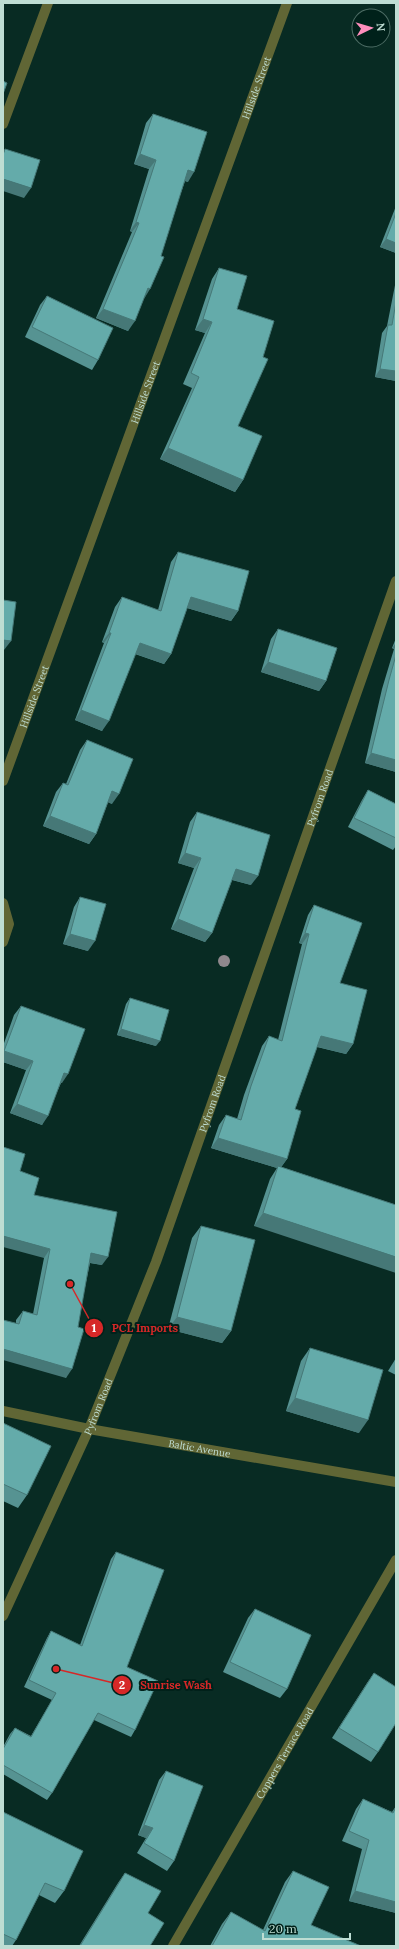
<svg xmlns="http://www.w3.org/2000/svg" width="399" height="1949" viewBox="0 0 399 1949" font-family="Lora,serif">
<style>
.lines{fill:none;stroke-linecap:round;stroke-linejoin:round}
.minor{stroke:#606635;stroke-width:10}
.tree{fill:#8f888d}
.wall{fill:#569392}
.shaded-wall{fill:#467877}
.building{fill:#64abaa;stroke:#467877}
.labels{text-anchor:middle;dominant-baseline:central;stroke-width:4;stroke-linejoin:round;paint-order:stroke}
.street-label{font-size:10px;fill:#beddd3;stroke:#00211a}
.leader{fill:none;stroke:#d62828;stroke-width:1.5}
.callout-dot{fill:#d62828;stroke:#00211a;stroke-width:1.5}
.mark-label{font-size:12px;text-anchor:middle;font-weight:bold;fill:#fff}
.callout-label{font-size:11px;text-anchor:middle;font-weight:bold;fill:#d62828;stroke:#00211a;stroke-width:4;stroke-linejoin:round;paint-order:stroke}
</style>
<rect width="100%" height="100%" fill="#082b23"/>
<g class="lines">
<!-- minor -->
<g class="minor">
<polyline points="3,124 48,3"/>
<path id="s1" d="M3 781 287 3"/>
<polyline points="3,903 9,924 3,942"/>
<path id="s2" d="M3 1411 89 1429 396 1482"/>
<path id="s3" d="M3 1616 89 1429 156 1262 396 581"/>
<path id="s4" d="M173 1946 396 1560"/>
</g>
</g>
<!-- trees -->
<circle class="tree" cx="224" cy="961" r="6"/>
<!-- wall -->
<g class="wall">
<polygon points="153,114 188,182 185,181 144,298 128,331 96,318 132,232 130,231 149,169 134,164 146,123"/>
<polygon points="396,206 396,253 380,247"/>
<polygon points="219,268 237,309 238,426 243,480 235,492 160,459 192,388 183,384 205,333 195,330 212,279"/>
<polygon points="396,280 396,381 375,377 382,333 387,326"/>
<polygon points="47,296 98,360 92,370 25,337 40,305"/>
<polygon points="178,552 238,611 231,621 187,608 171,654 164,664 135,654 102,731 75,720 104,643 102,642 115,607 122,597 158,610 171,562"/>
<polygon points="278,629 326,681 319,691 261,672 271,639"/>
<polygon points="396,638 396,772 365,763 382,689 394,649 392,648"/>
<polygon points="87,740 112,804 108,802 96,834 89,844 43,826 56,792 63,783 66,784 80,750"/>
<polygon points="368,790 396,804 396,846 393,850 348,827 362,800"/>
<polygon points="197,812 251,885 232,880 212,933 205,942 171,929 194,868 178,863 190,822"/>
<polygon points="80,897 88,951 63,944 74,907"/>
<polygon points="314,905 340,983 353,1044 346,1054 317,1047 295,1109 287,1159 281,1167 396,1205 254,1226 270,1179 277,1168 211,1148 219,1125 226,1115 237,1119 244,1095 262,1046 269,1036 278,1040 302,944 299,943 308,915"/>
<polygon points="130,998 156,1046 117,1035 126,1004"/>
<polygon points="21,1006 62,1083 61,1083 42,1125 10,1113 26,1070 3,1062 3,1046 14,1015"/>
<polygon points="20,1171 34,1195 102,1265 90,1263 66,1378 16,1323 16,1320 23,1311 33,1314 44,1258"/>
<polygon points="201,1226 231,1331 222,1343 168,1329 192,1238"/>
<polygon points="310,1348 359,1433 286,1411 301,1361"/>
<polygon points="396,1358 396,1375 388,1371"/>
<polygon points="3,1423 27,1495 18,1508 3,1501"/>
<polygon points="116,1552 127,1667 135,1730 131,1737 94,1720 52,1793 47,1800 3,1774 3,1747 10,1734 15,1728 31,1736 52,1700 24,1687 47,1638 51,1631 80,1645 111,1559"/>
<polygon points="255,1609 287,1689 280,1698 223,1672 248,1618"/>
<polygon points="374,1673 378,1752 371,1762 332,1738 367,1683"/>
<polygon points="166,1771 174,1861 167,1871 137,1853 146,1838 138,1835 159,1780"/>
<polygon points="363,1799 392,1812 396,1806 396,1913 349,1901 362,1849 342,1841 356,1809"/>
<polygon points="3,1812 64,1891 55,1903 39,1895 16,1940 12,1946 3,1946"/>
<polygon points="293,1871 311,1925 361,1946 210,1946 222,1924 231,1912 263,1930 285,1882"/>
<polygon points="125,1873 148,1913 150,1946 79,1946 118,1883"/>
</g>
<!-- shaded-wall -->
<g class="shaded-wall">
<polygon points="140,154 156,160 149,169 134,164"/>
<polygon points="188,170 194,172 188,182 182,180"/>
<polygon points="3,179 31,188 24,198 3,191"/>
<polygon points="136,222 139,223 132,232 130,231"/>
<polygon points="386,239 396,243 396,253 380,247"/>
<polygon points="148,288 150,289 144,299"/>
<polygon points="103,309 135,321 128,331 96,318"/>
<polygon points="203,319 212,322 205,333 195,330"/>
<polygon points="380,369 396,371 396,381 375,377"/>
<polygon points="168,448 243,480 235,492 160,459"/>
<polygon points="191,597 238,611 231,621 184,607"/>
<polygon points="109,633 111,633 104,643 102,642"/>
<polygon points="3,640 11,641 4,650 3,650"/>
<polygon points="140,643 171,654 164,664 133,653"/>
<polygon points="396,643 396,646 394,649 392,648"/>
<polygon points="268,662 326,681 319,691 261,672"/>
<polygon points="81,710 109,721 102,731 75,720"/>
<polygon points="371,753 396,760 396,772 365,763"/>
<polygon points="112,791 119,794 112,804 105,801"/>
<polygon points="50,816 96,834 89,844 43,826"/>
<polygon points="185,853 201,858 194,868 178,863"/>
<polygon points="236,869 258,876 251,885 229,879"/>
<polygon points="178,919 212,933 205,942 171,929"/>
<polygon points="305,933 309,934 302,944 299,943"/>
<polygon points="70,934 95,941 88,951 63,944"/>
<polygon points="121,1029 160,1041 156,1046 117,1035"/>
<polygon points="321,1036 353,1044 346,1054 314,1046"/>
<polygon points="4,1051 33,1061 26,1070 3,1062 3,1053"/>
<polygon points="64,1073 68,1074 62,1083 58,1082"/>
<polygon points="17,1104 48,1116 42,1125 10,1113"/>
<polygon points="218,1138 287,1159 280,1169 278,1166 277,1168 211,1148"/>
<polygon points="263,1213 396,1257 396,1273 254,1226"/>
<polygon points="3,1236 50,1249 44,1258 3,1247"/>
<polygon points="91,1253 108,1257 102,1265 85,1262"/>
<polygon points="177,1317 231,1331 222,1343 168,1329"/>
<polygon points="3,1349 72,1369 66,1378 3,1360"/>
<polygon points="295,1398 368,1420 359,1433 286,1411"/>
<polygon points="144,1825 153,1828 146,1838 138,1835"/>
<polygon points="355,1891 396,1902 396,1913 349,1901"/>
</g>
<!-- building -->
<g class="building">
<polygon points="3,81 7,83 3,94"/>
<polygon points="153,114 207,132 194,172 188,170 161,256 164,257 150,289 148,288 135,321 103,309 139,223 136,222 156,160 140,154"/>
<polygon points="5,149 40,160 31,188 3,179 3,155"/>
<polygon points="396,213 396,243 386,239"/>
<polygon points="219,268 247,276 237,309 274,321 263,357 268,359 238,426 262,436 243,480 168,448 199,377 191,373 212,322 203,319"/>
<polygon points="47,296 113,328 98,360 32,327"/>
<polygon points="396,302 396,371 380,369 388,325 392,325"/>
<polygon points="178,552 249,571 238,611 191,597 171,654 140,643 109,721 81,710 111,633 109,633 122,597 161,611"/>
<polygon points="3,600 16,602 11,641 3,640"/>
<polygon points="278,629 337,648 326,681 268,662"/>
<polygon points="396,655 396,760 371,753 389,680"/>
<polygon points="87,740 133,759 119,794 112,791 96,834 50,816 63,783 68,785"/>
<polygon points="368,790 396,804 396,838 354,818"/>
<polygon points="197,812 270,835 258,876 236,869 212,933 178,919 201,858 185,853"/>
<polygon points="80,897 106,904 95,941 70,934"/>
<polygon points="314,905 362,923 340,983 367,990 353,1044 321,1036 295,1109 301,1111 287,1159 218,1138 226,1115 241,1120 251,1086 269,1036 282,1041 309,934 305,933"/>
<polygon points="130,998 169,1010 160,1041 121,1029"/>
<polygon points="21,1006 85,1029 68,1074 64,1073 48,1116 17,1104 33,1061 4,1051"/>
<polygon points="3,1147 25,1154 20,1171 39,1178 34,1195 117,1212 108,1257 91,1253 78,1327 84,1329 72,1369 3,1349 3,1320 19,1324 23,1311 37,1315 50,1249 3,1236"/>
<polygon points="278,1166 396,1205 396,1257 263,1213"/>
<polygon points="201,1226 255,1240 231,1331 177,1317"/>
<polygon points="310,1348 383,1370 368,1420 295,1398"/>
<polygon points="3,1423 51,1446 27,1495 3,1484"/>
<polygon points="116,1552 164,1570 127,1667 158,1681 135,1730 98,1713 52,1793 3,1765 3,1749 15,1728 31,1737 56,1693 29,1680 51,1631 82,1646"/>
<polygon points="255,1609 311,1635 287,1689 230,1662"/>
<polygon points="374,1673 396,1687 396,1723 378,1752 339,1728"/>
<polygon points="166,1771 203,1786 174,1861 144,1843 153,1828 144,1825"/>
<polygon points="363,1799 393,1813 396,1807 396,1902 355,1891 369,1840 349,1831"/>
<polygon points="3,1812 83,1851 64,1891 45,1883 16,1940 3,1934"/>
<polygon points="293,1871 329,1887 311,1925 361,1946 212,1946 231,1912 265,1931"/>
<polygon points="125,1873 161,1891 148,1913 164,1923 150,1946 80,1946"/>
</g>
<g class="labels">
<!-- street labels -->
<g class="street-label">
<text stroke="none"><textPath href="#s1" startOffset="738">Hillside Street</textPath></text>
<text stroke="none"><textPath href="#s1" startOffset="414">Hillside Street</textPath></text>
<text stroke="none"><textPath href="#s1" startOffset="90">Hillside Street</textPath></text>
<text stroke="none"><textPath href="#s3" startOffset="878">Pyfrom Road</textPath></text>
<text stroke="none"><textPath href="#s3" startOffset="554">Pyfrom Road</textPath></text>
<text stroke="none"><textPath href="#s3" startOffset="230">Pyfrom Road</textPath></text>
<text stroke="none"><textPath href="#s2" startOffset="200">Baltic Avenue</textPath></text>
<text stroke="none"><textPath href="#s4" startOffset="223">Coppers Terrace Road</textPath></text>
</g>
</g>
<!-- callouts -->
<path class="leader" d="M70 1284L94 1328M56 1669L122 1685"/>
<g class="callout-dot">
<circle cx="70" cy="1284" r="4"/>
<circle cx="56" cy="1669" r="4"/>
<circle cx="94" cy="1328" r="10"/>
<circle cx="122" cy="1685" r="10"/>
</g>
<g class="mark-label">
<text x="94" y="1332">1</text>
<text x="122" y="1689">2</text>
</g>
<g class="callout-label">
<text x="145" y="1332">PCL Imports</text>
<text x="176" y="1689">Sunrise Wash</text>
</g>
<!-- border -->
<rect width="399" height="1949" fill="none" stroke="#beddd3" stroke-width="8"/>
<!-- north arrow -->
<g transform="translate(371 28) rotate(85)"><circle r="19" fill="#00211a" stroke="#4c6c64"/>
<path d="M0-3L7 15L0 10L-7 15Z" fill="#fe8ebd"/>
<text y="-6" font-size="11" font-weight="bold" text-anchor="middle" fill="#beddd3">N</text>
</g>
<!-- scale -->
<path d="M263 1933v6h87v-6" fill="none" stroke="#beddd3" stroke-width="2"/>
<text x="269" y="1933" font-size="12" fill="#beddd3" stroke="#00211a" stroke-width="3" paint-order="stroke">20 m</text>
</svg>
